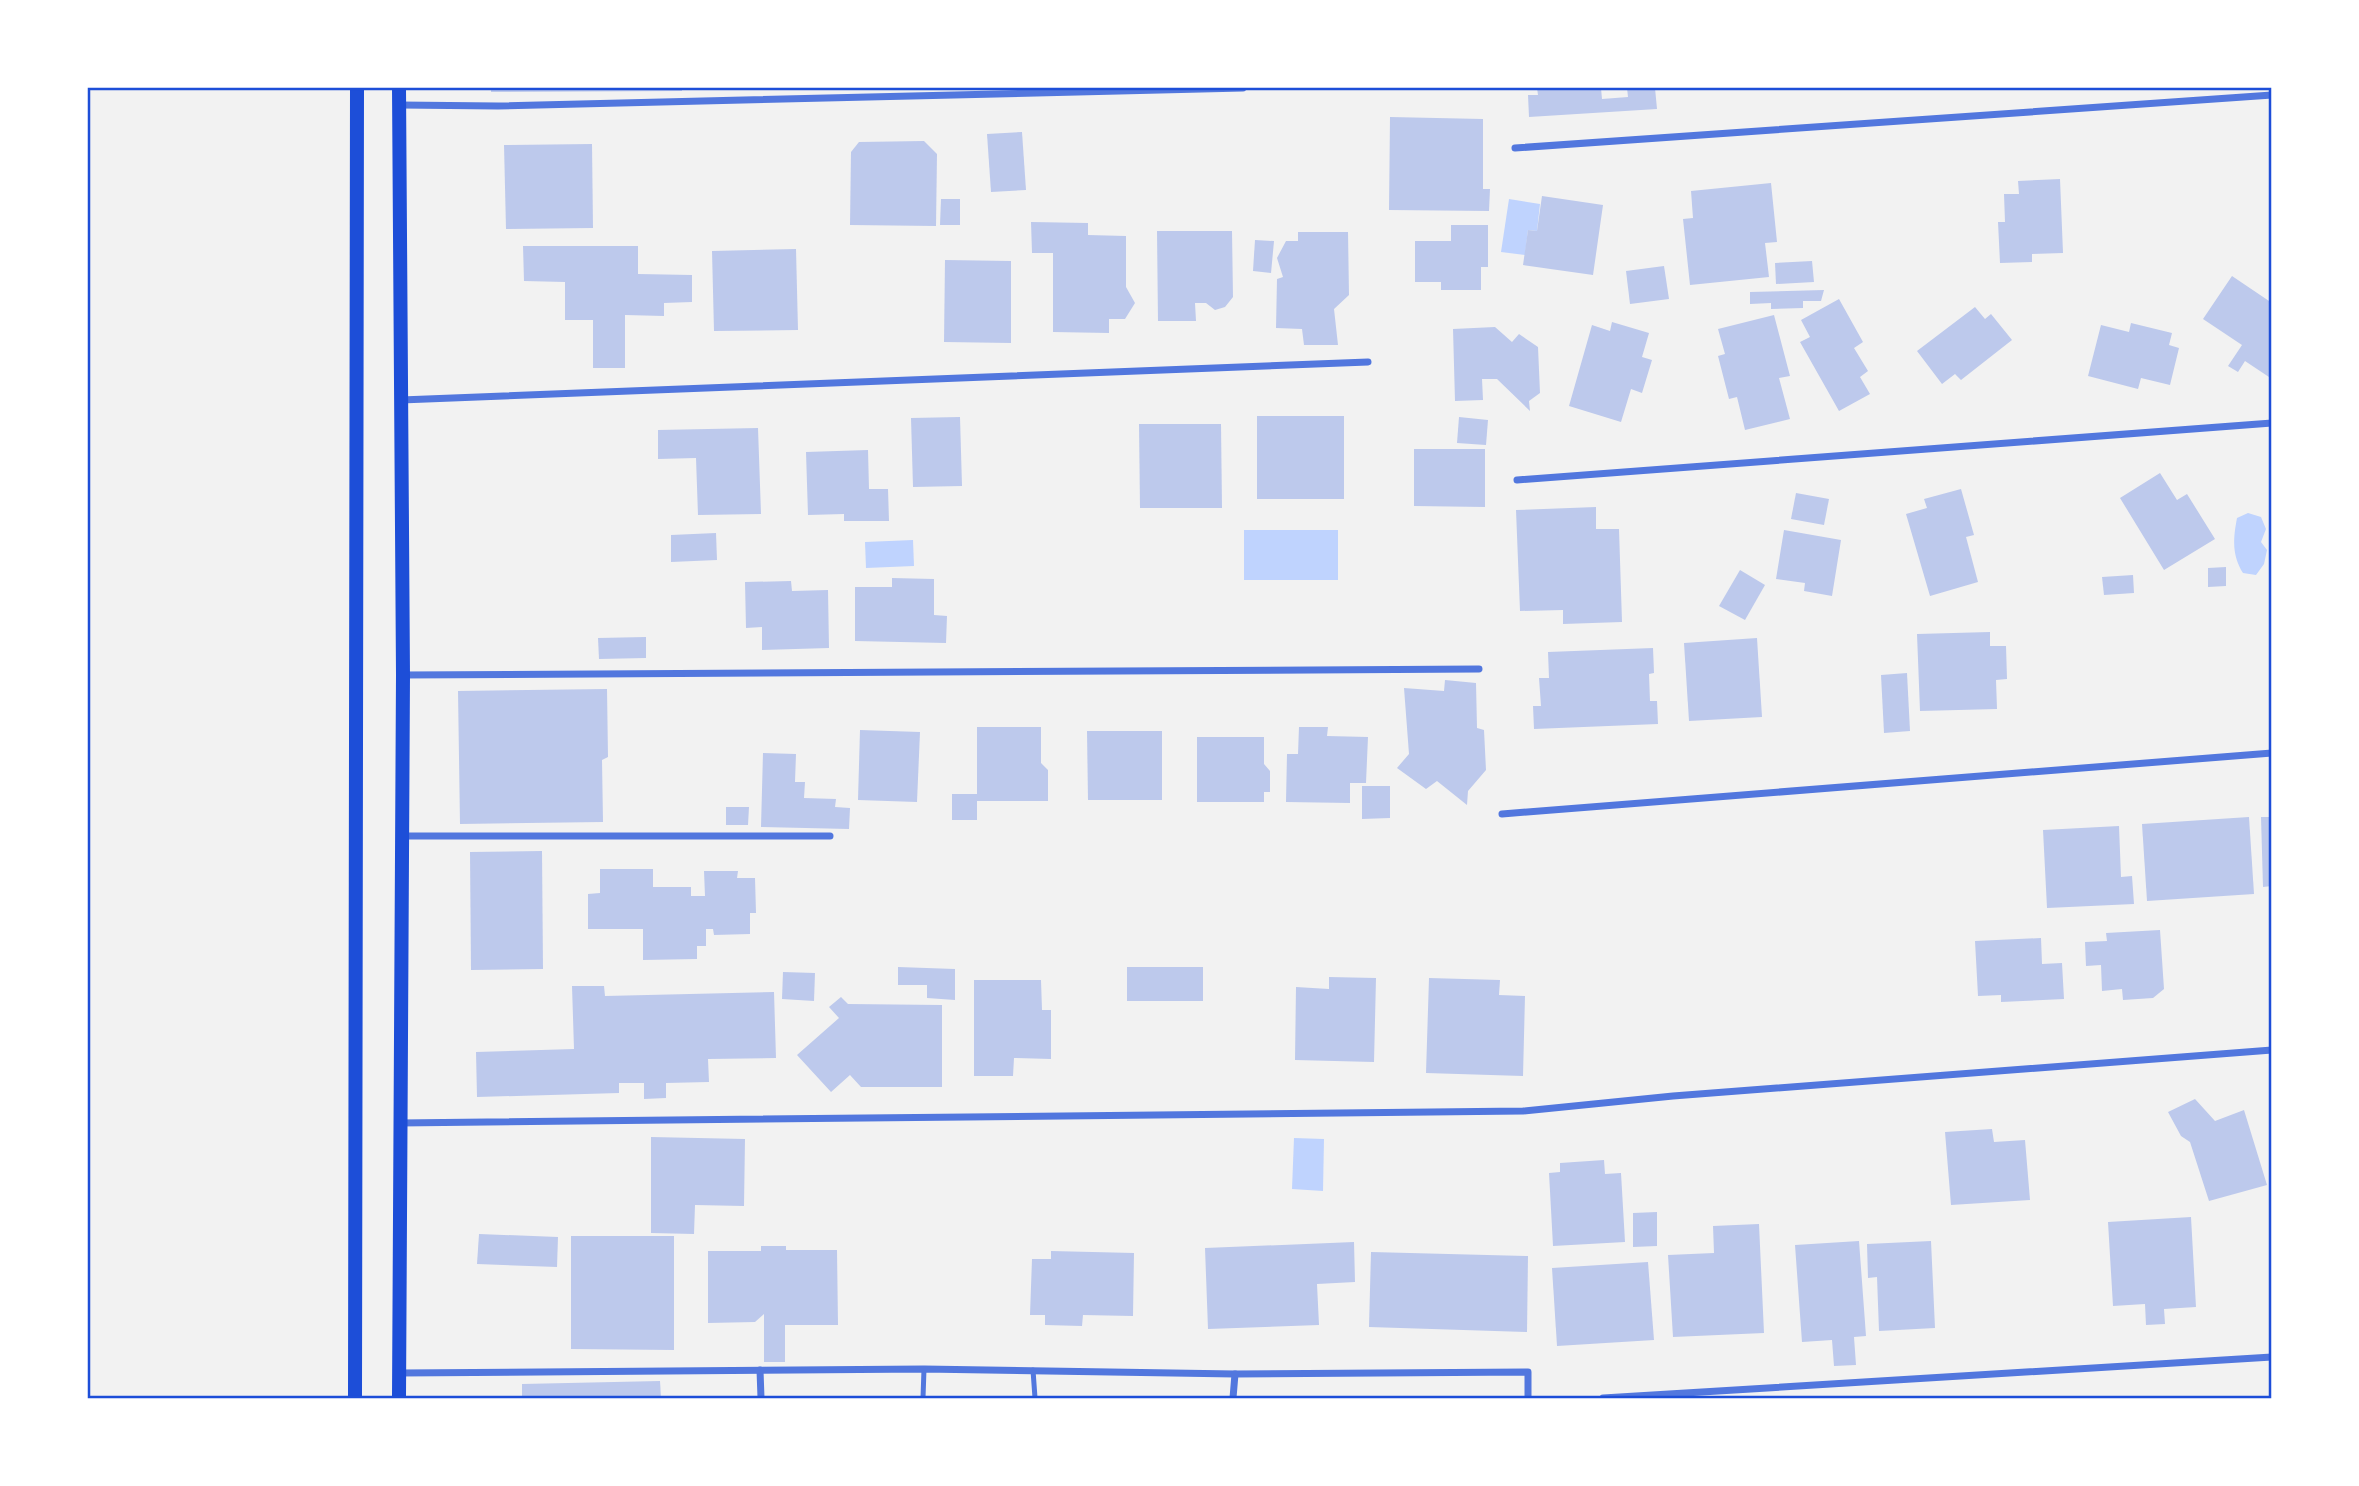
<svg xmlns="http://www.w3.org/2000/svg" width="2359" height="1486" viewBox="0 0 2359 1486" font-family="Ubuntu,sans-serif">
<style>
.water{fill:#bfd3fe}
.building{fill:#bdc9ec}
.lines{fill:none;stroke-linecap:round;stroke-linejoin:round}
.service{stroke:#5277de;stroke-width:5}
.minor{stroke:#5277de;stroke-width:7}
.secondary{stroke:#1d4ed8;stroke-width:14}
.neatline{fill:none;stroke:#1d4ed8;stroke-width:2.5}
</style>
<rect width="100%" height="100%" fill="#f2f2f2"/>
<!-- water -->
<g class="water">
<polygon points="1509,199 1540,204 1537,231 1528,230 1525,255 1501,252"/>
<path d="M2248 513 2261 517 2266 529 2261 542 2267 550 2264 564 2256 575 2243 573C2232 555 2233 539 2237 518Z"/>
<rect x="1244" y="530" width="94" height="50"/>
<polygon points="913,540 914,566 866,568 865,542"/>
<polygon points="1294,1138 1324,1139 1323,1191 1292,1189"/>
</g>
<!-- building -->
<g class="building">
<polygon points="491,88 682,88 682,91 491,92"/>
<polygon points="1537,88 1601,88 1602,99 1628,97 1627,88 1655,88 1657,109 1529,117 1528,95 1538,95"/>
<polygon points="1390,117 1483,119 1483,189 1490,189 1489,211 1389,210"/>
<polygon points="1022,132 1026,190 991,192 987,134"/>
<polygon points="924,141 937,154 936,226 850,225 851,152 859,142"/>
<polygon points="592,144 593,228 506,229 504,145"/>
<polygon points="2060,179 2063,253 2032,254 2032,262 2000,263 1998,222 2005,222 2004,194 2019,194 2018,181"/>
<polygon points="1771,183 1777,242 1765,243 1769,277 1690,285 1683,219 1693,218 1691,191"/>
<polygon points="1542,196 1603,205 1593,275 1523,265 1528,230 1537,231"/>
<polygon points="941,199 960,199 960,225 940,225"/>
<polygon points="1031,222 1088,223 1088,235 1126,236 1126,287 1135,303 1125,319 1109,319 1109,333 1053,332 1053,253 1032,253"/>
<polygon points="1451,225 1488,225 1488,267 1481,267 1481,290 1441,290 1441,282 1415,282 1415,241 1451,241"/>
<polygon points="1157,231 1232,231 1233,297 1225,307 1215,310 1206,303 1195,303 1196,321 1158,321"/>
<polygon points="1298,232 1348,232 1349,295 1334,309 1338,345 1304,345 1302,329 1276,328 1277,279 1283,277 1277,258 1286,241 1298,241"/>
<polygon points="1255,240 1274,241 1271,273 1253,271"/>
<polygon points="523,246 638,246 638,274 692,275 692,302 664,303 664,316 625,315 625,368 593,368 593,320 565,320 565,282 524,281"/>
<polygon points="796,249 798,330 714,331 712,251"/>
<polygon points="945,260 1011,261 1011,343 944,342"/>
<polygon points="1812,261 1814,282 1776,284 1775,263"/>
<polygon points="1664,266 1669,299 1630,304 1626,271"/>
<polygon points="2232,276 2272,303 2272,379 2245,361 2238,372 2228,366 2242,345 2203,319"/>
<polygon points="1824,290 1821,301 1803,301 1803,308 1771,309 1771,303 1750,304 1750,292"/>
<polygon points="1839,299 1863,342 1854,348 1868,371 1860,377 1870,394 1839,411 1800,342 1810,337 1801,320"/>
<polygon points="1975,307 1985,319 1991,314 2012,340 1961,380 1955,374 1942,384 1917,351"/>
<polygon points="1774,315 1790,376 1779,378 1790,419 1745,430 1737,397 1729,399 1718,356 1725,354 1718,329"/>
<polygon points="1612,322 1649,333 1642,357 1652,360 1642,393 1631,389 1621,422 1569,406 1592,325 1610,331"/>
<polygon points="2131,323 2172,333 2169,345 2179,348 2170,385 2141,378 2138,389 2088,376 2101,325 2129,332"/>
<polygon points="1495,327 1512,342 1519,334 1538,347 1540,393 1529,401 1530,411 1497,379 1482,379 1483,400 1455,401 1453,329"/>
<rect x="1257" y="416" width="87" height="83"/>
<polygon points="960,417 962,486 913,487 911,418"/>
<polygon points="1459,417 1488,420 1486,445 1457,443"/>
<polygon points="1139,424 1221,424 1222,508 1140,508"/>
<polygon points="758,428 761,514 698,515 696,458 658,459 658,430"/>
<polygon points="1414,449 1485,449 1485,507 1414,506"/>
<polygon points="868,450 869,489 888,489 889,521 844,521 844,514 808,515 806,452"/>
<polygon points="2160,473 2177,500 2187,494 2215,539 2164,570 2120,498"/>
<polygon points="1961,489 1974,535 1966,537 1978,582 1930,596 1906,514 1927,508 1924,499"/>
<polygon points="1796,493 1829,499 1824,525 1791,519"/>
<polygon points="1596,507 1596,529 1619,529 1622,622 1563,624 1563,610 1520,611 1516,510"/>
<polygon points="1784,530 1841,540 1832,596 1804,591 1805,583 1776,579"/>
<polygon points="716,533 717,560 671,562 671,535"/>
<polygon points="2226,567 2226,586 2208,587 2208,568"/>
<polygon points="1740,570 1765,585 1745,620 1719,606"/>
<polygon points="2133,575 2134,593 2104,595 2102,577"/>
<polygon points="892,578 934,579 934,615 947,616 946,643 855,641 855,587 892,587"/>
<polygon points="791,581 792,591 828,590 829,648 762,650 762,627 746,628 745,582"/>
<polygon points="1990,632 1990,646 2006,646 2007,679 1996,680 1997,709 1920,711 1917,634"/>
<polygon points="646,637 646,658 599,659 598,638"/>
<polygon points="1757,638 1762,717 1689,721 1684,643"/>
<polygon points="1653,648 1654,673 1649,674 1650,701 1657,701 1658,724 1534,729 1533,706 1541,706 1539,678 1549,678 1548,652"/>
<polygon points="1907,673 1910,731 1884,733 1881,675"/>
<polygon points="1445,680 1476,683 1477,728 1484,730 1486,770 1468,791 1467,805 1437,781 1426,789 1397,768 1409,754 1404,688 1444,691"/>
<polygon points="607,689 608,757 602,760 603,822 460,824 458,691"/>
<polygon points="977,727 1041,727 1041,763 1048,770 1048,801 977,801 977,820 952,820 952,794 977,794"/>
<polygon points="1299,727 1328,727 1327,736 1368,737 1366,783 1350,783 1350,803 1286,802 1287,754 1298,754"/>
<polygon points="860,730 920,732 917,802 858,800"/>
<polygon points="1087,731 1162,731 1162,800 1088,800"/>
<polygon points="1197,737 1264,737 1264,764 1270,771 1270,792 1264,792 1264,802 1197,802"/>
<polygon points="763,753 796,754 795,782 805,782 804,798 836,799 835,807 850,808 849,829 761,827"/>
<polygon points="1362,786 1390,786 1390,818 1362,819"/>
<polygon points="726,807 749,807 748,825 726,825"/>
<polygon points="2249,817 2254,894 2147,901 2142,824"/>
<polygon points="2261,817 2272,817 2272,886 2263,887"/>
<polygon points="2119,826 2121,877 2132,876 2134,904 2047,908 2043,830"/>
<polygon points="542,851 543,969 471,970 470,852"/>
<polygon points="600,869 653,869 653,887 691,887 691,896 705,896 704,871 738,871 737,878 755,878 756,913 750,913 750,934 714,935 713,929 706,929 706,946 697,946 697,959 643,960 643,929 588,929 588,894 600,893"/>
<polygon points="2160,930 2164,989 2153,998 2123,1000 2122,989 2102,991 2101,965 2086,966 2085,942 2107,941 2106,933"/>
<polygon points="2041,938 2042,964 2062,963 2064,999 2001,1002 2001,995 1978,996 1975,941"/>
<polygon points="898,967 955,969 955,1000 927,998 927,985 898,985"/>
<rect x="1127" y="967" width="76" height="34"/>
<polygon points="783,972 815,973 814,1001 782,999"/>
<polygon points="1329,977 1376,978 1374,1062 1295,1060 1296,987 1329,989"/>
<polygon points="1429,978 1500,980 1499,995 1525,996 1523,1076 1426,1073"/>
<polygon points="974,980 1041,980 1042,1010 1051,1010 1051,1059 1014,1058 1013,1076 974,1076"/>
<polygon points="572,986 604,986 605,996 774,992 776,1058 708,1059 709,1082 666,1083 666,1098 644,1099 644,1083 619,1083 619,1093 477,1097 476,1052 574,1049"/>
<polygon points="841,997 848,1004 942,1005 942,1087 861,1087 850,1075 831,1092 797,1055 839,1018 829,1007"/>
<polygon points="2195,1099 2215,1121 2244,1110 2267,1185 2209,1201 2190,1142 2181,1136 2168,1112"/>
<polygon points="1992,1129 1994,1142 2025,1140 2030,1200 1951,1205 1945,1132"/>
<polygon points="651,1137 745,1139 744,1206 695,1205 694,1234 651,1233"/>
<polygon points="1604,1160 1605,1174 1621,1173 1625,1242 1553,1246 1549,1173 1560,1172 1560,1163"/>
<polygon points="1657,1212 1657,1246 1633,1247 1633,1213"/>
<polygon points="2191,1217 2196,1307 2164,1309 2165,1324 2146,1325 2145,1304 2113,1306 2108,1222"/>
<polygon points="1759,1224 1764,1333 1673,1337 1668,1255 1714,1253 1713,1226"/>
<polygon points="479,1234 558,1237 557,1267 477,1264"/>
<polygon points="571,1236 674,1236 674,1350 571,1349"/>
<polygon points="1859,1241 1866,1336 1854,1337 1856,1365 1834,1366 1832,1340 1802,1342 1795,1245"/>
<polygon points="1931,1241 1935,1328 1879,1331 1877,1277 1868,1278 1867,1244"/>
<polygon points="1354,1242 1355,1282 1317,1284 1319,1325 1208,1329 1205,1248"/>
<polygon points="761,1246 786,1246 786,1250 837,1250 838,1325 785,1325 785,1362 764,1362 764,1314 755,1322 708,1323 708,1251 761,1251"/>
<polygon points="1051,1251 1134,1253 1133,1316 1083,1315 1082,1326 1045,1325 1045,1315 1030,1315 1032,1259 1051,1259"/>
<polygon points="1371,1252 1528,1256 1527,1332 1369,1327"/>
<polygon points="1648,1262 1654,1340 1557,1346 1552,1268"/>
<polygon points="660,1381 661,1398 522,1398 522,1384"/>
</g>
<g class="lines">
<!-- service -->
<g class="service">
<polyline points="1033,1370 1035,1398"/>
<polyline points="923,1398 924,1369"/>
</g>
<!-- minor -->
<g class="minor">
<polyline points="400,105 498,106 1243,88"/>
<polyline points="1515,148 2272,95"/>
<polyline points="401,400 1368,362"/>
<polyline points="1517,480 2272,423"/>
<polyline points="403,675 1479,669"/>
<polyline points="1502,814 2272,753"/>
<polyline points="401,836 830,836"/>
<polyline points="399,1123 1523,1111 1673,1096 2272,1050"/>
<polyline points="760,1370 761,1398"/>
<polyline points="400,1373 924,1369 1235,1374 1528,1372 1528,1398"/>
<polyline points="1233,1398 1235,1374"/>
<polyline points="1603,1398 2272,1357"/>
</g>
<!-- secondary -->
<g class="secondary">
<polyline points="399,88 403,675 399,1398"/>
<polyline points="355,1398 357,88"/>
</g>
</g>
<!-- border -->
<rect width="2359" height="1486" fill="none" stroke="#ffffff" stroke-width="178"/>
<rect x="89" y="89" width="2181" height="1308" class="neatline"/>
</svg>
